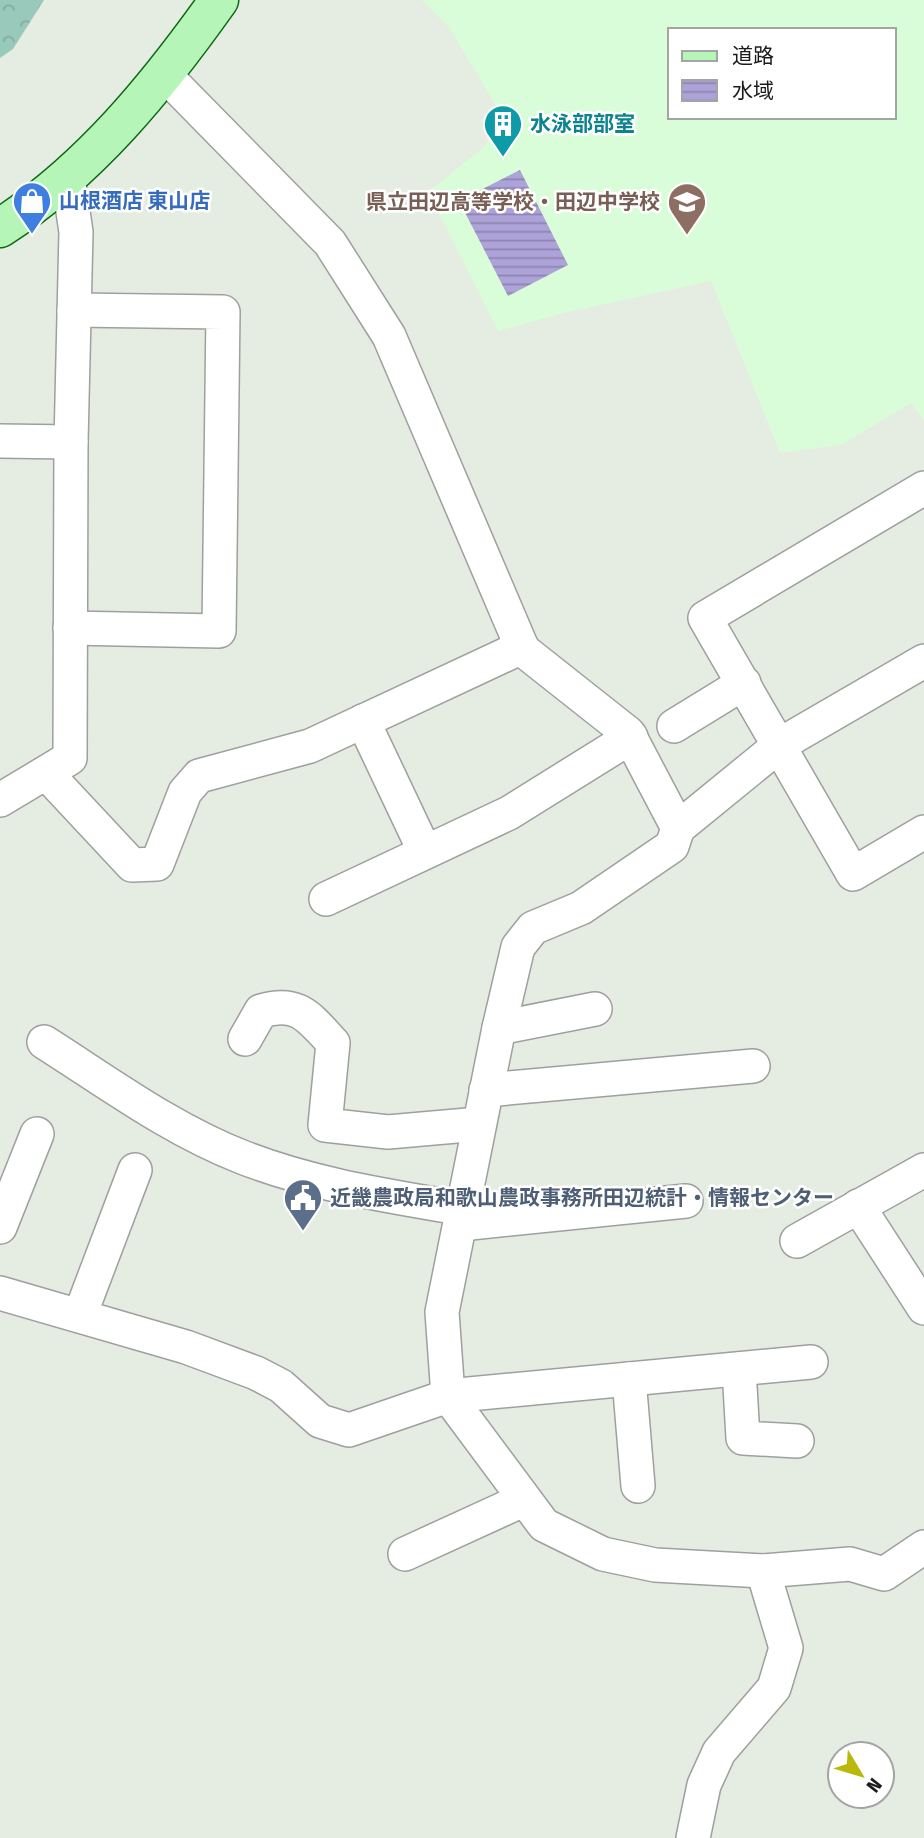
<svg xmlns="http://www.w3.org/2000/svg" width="924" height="1838" viewBox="0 0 924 1838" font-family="'Fira Sans Condensed','Noto Sans JP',sans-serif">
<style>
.education{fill:#dafdd9;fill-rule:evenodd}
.forest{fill:url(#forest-crowns)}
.water{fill:url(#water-rules)}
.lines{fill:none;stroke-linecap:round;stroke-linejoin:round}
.street-casing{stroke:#9f9f9f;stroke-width:36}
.secondary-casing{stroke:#0b6913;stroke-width:41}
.street{stroke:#fff;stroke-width:33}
.secondary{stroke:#b6f5b8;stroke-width:38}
.labels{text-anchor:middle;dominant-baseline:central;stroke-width:5;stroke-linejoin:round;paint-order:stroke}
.culture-label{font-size:21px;font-weight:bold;fill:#0d838f;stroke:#fff;text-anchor:start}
.shop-label{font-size:21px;font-weight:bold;fill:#366cbe;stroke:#fff;text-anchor:start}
.education-label{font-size:21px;font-weight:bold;fill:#785e54;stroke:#fff;text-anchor:end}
.service-label{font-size:21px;font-weight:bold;fill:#4e5e75;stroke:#fff;text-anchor:start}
</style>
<defs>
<pattern id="forest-crowns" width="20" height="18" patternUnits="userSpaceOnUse" patternTransform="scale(1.75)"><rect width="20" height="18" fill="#98c9ba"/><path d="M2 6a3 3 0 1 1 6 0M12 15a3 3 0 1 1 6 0" fill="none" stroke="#82ac9f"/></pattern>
<pattern id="water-rules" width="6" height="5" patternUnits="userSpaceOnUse" patternTransform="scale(1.75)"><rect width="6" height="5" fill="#aea3d8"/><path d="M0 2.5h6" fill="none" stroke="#8d84ae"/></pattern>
</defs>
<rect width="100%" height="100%" fill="#e5ece1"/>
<!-- education -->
<path class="education" d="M422 0H924V420L911 403 841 445 780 453 711 281 564 313 498 331 428 192 484 147 504 119 448 26ZM670 30H894V117H670Z"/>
<!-- forest -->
<polygon class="forest" points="0,0 44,0 13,49 0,58"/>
<!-- water -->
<polygon class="water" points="520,170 568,265 508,296 459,201"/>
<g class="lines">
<!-- street casing -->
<g class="street-casing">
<g id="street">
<polyline points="165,75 330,243 389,336 523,650 628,733 678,828"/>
<polyline points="0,441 71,442"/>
<polyline points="924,488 705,618 853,874 924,832"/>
<polyline points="70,628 219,631 223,312 74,310"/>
<polyline points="924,661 781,744 678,828 672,846 581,908 533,928 518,947 499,1028 442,1312 448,1396 544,1525 603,1554 655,1565 763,1571 850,1564 884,1574 924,1547"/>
<polyline points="363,721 425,852"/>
<polyline points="674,726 744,683"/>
<polyline points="47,774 132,865 157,864 185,792 199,776 310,746 522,647"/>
<polyline points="0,800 70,758 71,442 76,232 68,177"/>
<polyline points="326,899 509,813 631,737"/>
<polyline points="499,1028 595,1009"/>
<path d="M245 1039 261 1011C298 1000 309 1017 333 1043L325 1125 388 1132 479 1124"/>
<path d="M44 1042C107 1082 172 1130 242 1157 313 1185 389 1196 464 1209"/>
<polyline points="486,1090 753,1066"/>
<polyline points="858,1206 924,1308"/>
<polyline points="461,1224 686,1201"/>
<polyline points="0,1227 37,1134"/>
<polyline points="797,1241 924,1170"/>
<polyline points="0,1293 186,1347 256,1373 281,1386 320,1421 349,1430 448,1396 811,1362"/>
<polyline points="80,1315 135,1170"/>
<polyline points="739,1369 743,1438 797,1441"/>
<polyline points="629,1379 638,1486"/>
<polyline points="405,1554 523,1500"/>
<polyline points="693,1838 704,1785 719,1752 774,1688 786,1648 763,1571"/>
</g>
</g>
<!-- secondary casing -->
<g class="secondary-casing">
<path id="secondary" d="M0 228C89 171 158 86 219 0"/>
</g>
<!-- street -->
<use href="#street" class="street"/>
<!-- secondary -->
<use href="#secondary" class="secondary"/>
</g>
<!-- icons -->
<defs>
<g id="building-pin" transform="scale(2.0125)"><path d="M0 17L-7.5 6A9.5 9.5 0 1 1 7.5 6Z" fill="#0f9aa8" stroke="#fff"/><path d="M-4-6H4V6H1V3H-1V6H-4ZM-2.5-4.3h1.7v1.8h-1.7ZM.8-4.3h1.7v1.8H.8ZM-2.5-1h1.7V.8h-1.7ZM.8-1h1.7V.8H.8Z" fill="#fff"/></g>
<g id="shop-pin" transform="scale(2.0125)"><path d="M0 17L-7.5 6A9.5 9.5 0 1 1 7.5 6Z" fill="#3f7fe0" stroke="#fff"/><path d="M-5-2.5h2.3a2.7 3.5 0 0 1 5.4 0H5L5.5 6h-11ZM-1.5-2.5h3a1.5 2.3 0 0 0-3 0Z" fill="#fff"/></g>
<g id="school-pin" transform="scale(2.0125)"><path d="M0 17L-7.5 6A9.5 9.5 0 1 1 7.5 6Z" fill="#8d6e63" stroke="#fff"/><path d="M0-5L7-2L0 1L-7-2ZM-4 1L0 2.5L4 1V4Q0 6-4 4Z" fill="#fff"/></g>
<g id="civic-pin" transform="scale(2.0125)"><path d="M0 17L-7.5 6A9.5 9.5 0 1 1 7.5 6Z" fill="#5c6f8a" stroke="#fff"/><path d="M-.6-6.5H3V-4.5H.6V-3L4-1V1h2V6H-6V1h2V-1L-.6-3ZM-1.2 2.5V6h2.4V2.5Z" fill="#fff"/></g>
</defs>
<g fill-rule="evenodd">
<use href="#building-pin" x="503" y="124"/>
<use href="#shop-pin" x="32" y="201"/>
<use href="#school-pin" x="687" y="202"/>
<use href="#civic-pin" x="303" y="1198"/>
</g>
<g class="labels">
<!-- culture labels -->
<g class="culture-label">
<text x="530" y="124">水泳部部室</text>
</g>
<!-- shop labels -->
<g class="shop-label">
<text x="59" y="201">山根酒店 東山店</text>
</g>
<!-- education labels -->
<g class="education-label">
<text x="660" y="202">県立田辺高等学校・田辺中学校</text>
</g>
<!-- service labels -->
<g class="service-label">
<text x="330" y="1198">近畿農政局和歌山農政事務所田辺統計・情報センター</text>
</g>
</g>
<!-- legend -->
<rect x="668" y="28" width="228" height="91" fill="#ffffff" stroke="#a4a4a4" stroke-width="2"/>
<rect x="682" y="51" width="35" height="10" fill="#b6f5b8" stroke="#a4a4a4" stroke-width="2"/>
<text x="732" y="63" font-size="21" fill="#1b1b1b">道路</text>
<rect x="682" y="80" width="35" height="21" fill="url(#water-rules)" stroke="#a4a4a4" stroke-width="2"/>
<text x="732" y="98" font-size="21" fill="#1b1b1b">水域</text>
<!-- north arrow -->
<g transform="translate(861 1775) rotate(128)"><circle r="33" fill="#ffffff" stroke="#a4a4a4" stroke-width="2"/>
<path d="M0-5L12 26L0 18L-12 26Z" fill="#bbb70b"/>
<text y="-10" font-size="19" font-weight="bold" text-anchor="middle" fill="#1b1b1b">N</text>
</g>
</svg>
